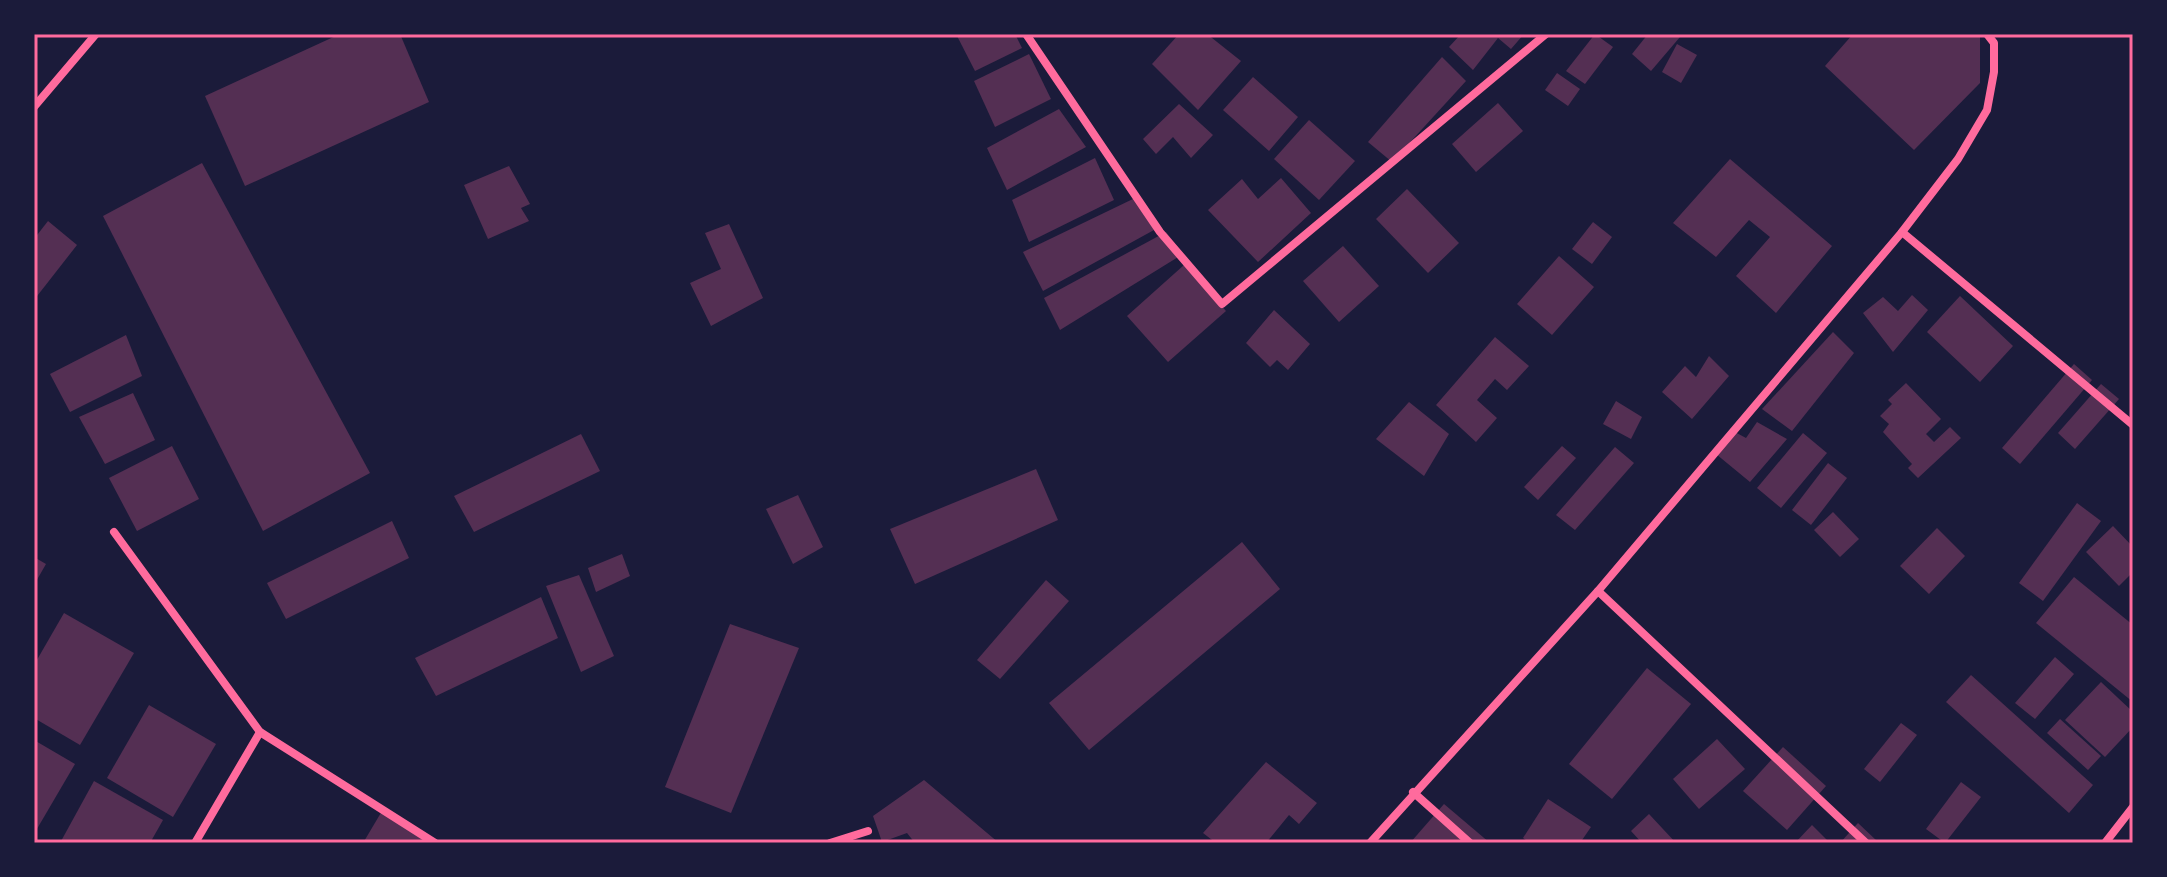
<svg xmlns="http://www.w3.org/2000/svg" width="2167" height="877" viewBox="0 0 2167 877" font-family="Figtree,sans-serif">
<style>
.building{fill:#542f53}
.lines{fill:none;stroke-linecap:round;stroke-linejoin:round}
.minor{stroke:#ff6b9d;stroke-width:8}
.neatline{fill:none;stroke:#ff6b9d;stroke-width:3}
</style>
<rect width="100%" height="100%" fill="#1b1b3a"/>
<!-- building -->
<g class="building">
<polygon points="340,34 400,34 429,102 245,186 205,96"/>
<polygon points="956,34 1015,34 1022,48 975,71"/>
<polygon points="1179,34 1207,34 1241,61 1198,110 1152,64"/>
<polygon points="1461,34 1524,34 1511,49 1498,38 1473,70 1449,47"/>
<polygon points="1595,34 1613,47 1585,84 1566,71"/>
<polygon points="1648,34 1680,37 1651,71 1632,54"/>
<polygon points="1853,34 1980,34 1980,83 1914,150 1825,66"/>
<polygon points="1677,44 1697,55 1681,83 1662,72"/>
<polygon points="1029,54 1051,99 995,127 974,81"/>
<polygon points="1442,57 1466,81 1392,162 1368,142"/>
<polygon points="1557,73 1580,89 1568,106 1545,90"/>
<polygon points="1253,77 1298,117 1269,151 1223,110"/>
<polygon points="1498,103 1523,131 1476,172 1452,144"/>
<polygon points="1179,104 1213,135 1191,158 1173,137 1156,154 1143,139"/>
<polygon points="1059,109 1086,147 1007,190 987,148"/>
<polygon points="1309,120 1355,161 1319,200 1274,159"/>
<polygon points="1095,158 1114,200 1029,242 1012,200"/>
<polygon points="1730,159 1832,246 1776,313 1736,276 1770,237 1749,220 1716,257 1673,223"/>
<polygon points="202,163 370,473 263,531 103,216"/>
<polygon points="509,166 530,204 521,208 529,221 488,239 464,185"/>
<polygon points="1281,178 1311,213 1258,262 1208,210 1242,179 1258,199"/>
<polygon points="1407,189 1459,243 1428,273 1376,219"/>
<polygon points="1135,198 1154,230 1043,291 1023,252"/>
<polygon points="48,221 77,245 34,300 34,239"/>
<polygon points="1593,222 1612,237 1592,264 1572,249"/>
<polygon points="729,224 763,298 711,326 690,283 721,269 705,233"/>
<polygon points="1166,232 1183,254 1060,330 1044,298"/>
<polygon points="1343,246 1379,286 1339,322 1303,281"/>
<polygon points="1559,256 1594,287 1552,335 1517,304"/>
<polygon points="1184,265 1226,311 1168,362 1127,316"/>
<polygon points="1912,295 1928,310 1893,352 1863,313 1883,297 1898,311"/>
<polygon points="1960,296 2013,346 1980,382 1927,332"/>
<polygon points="1274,310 1310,344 1288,370 1277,360 1270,367 1246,343"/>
<polygon points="1833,332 1854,353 1792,431 1762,409"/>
<polygon points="126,335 142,376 70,412 50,374"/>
<polygon points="1495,337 1529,366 1507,390 1495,379 1477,400 1497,418 1476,442 1436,405"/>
<polygon points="1709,356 1729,376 1692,419 1662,392 1685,366 1696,377"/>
<polygon points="2074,364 2092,380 2020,464 2002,448"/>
<polygon points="1906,383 1941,419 1926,434 1934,442 1950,427 1961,438 1918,478 1908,468 1912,464 1883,432 1889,424 1880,416 1892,404 1888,400"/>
<polygon points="2101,384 2119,399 2075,449 2058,433"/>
<polygon points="133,393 155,440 105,464 79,417"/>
<polygon points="1616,401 1642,417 1631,439 1603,424"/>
<polygon points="1409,402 1449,434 1424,476 1376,439"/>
<polygon points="1757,422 1787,439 1750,482 1716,454 1733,431 1746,438"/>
<polygon points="1803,433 1827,453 1781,508 1757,488"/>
<polygon points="581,434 600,471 474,532 454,496"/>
<polygon points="172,446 199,499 137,531 109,478"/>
<polygon points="1562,446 1576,458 1538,500 1524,487"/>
<polygon points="1615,447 1634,463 1575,530 1556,515"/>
<polygon points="1828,463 1847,478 1811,525 1792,510"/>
<polygon points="1036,469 1058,520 915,584 890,529"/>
<polygon points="798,495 823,547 793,564 766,509"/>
<polygon points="2077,503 2101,521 2043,601 2019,583"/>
<polygon points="1833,512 1859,539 1840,557 1814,530"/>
<polygon points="392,521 409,558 286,619 267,583"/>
<polygon points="2113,526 2133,547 2133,572 2119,586 2086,552"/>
<polygon points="1937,528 1965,556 1929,594 1900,566"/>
<polygon points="1242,542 1280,589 1089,750 1049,703"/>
<polygon points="622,554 630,576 596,592 588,568"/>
<polygon points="34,557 46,564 34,585"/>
<polygon points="579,575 614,656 581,672 546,586"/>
<polygon points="2074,577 2133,625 2133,702 2036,623"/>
<polygon points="1046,580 1069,601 1000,679 977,660"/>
<polygon points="541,597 558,638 436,696 415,658"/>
<polygon points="64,613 134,653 80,745 34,718 34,665"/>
<polygon points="730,624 799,648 731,813 665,787"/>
<polygon points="2055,657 2074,674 2035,719 2015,703"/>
<polygon points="1647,668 1691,704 1612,799 1569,764"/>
<polygon points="1971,675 2093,785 2069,813 1946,702"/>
<polygon points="2101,682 2133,712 2133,727 2105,757 2065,720"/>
<polygon points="149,705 216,744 173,817 107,778"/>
<polygon points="2060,719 2101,756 2088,770 2047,733"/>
<polygon points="1901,723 1917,735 1880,782 1864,769"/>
<polygon points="1717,739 1745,769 1699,809 1673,779"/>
<polygon points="34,740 75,764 34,834"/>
<polygon points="1783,747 1826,786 1787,830 1743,791"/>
<polygon points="1266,762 1317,803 1299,824 1289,815 1266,843 1216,843 1203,833"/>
<polygon points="924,780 999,843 915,843 907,833 882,842 873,816"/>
<polygon points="94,781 163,820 150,843 60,843"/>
<polygon points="1961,782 1981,797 1945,843 1926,829"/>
<polygon points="1548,799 1591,827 1580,843 1530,843 1523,838"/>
<polygon points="1444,804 1490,843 1410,843"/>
<polygon points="382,811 436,843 363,843"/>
<polygon points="1649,814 1676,843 1642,843 1631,831"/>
<polygon points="1858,823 1877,841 1875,843 1840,843"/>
<polygon points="1812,825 1830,843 1795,843"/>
</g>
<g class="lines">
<!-- minor -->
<g class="minor">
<polyline points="1026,34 1160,232 1222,304 1546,34"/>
<polyline points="34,107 96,34"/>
<polyline points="1902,232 2133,425"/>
<polyline points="114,532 260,732 435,843"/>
<polyline points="1598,591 1866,843"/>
<polyline points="1413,792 1470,843"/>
<polyline points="195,843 260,732"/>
<polyline points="830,843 868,831"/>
<polyline points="1370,843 1598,591 1902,232 1958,159 1987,110 1994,72 1994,43 1987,34"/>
<polyline points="2105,843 2133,807"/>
</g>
</g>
<!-- border -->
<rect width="2167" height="877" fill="none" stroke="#1b1b3a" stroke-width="72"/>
<rect x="36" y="36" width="2095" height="805" class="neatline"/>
</svg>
